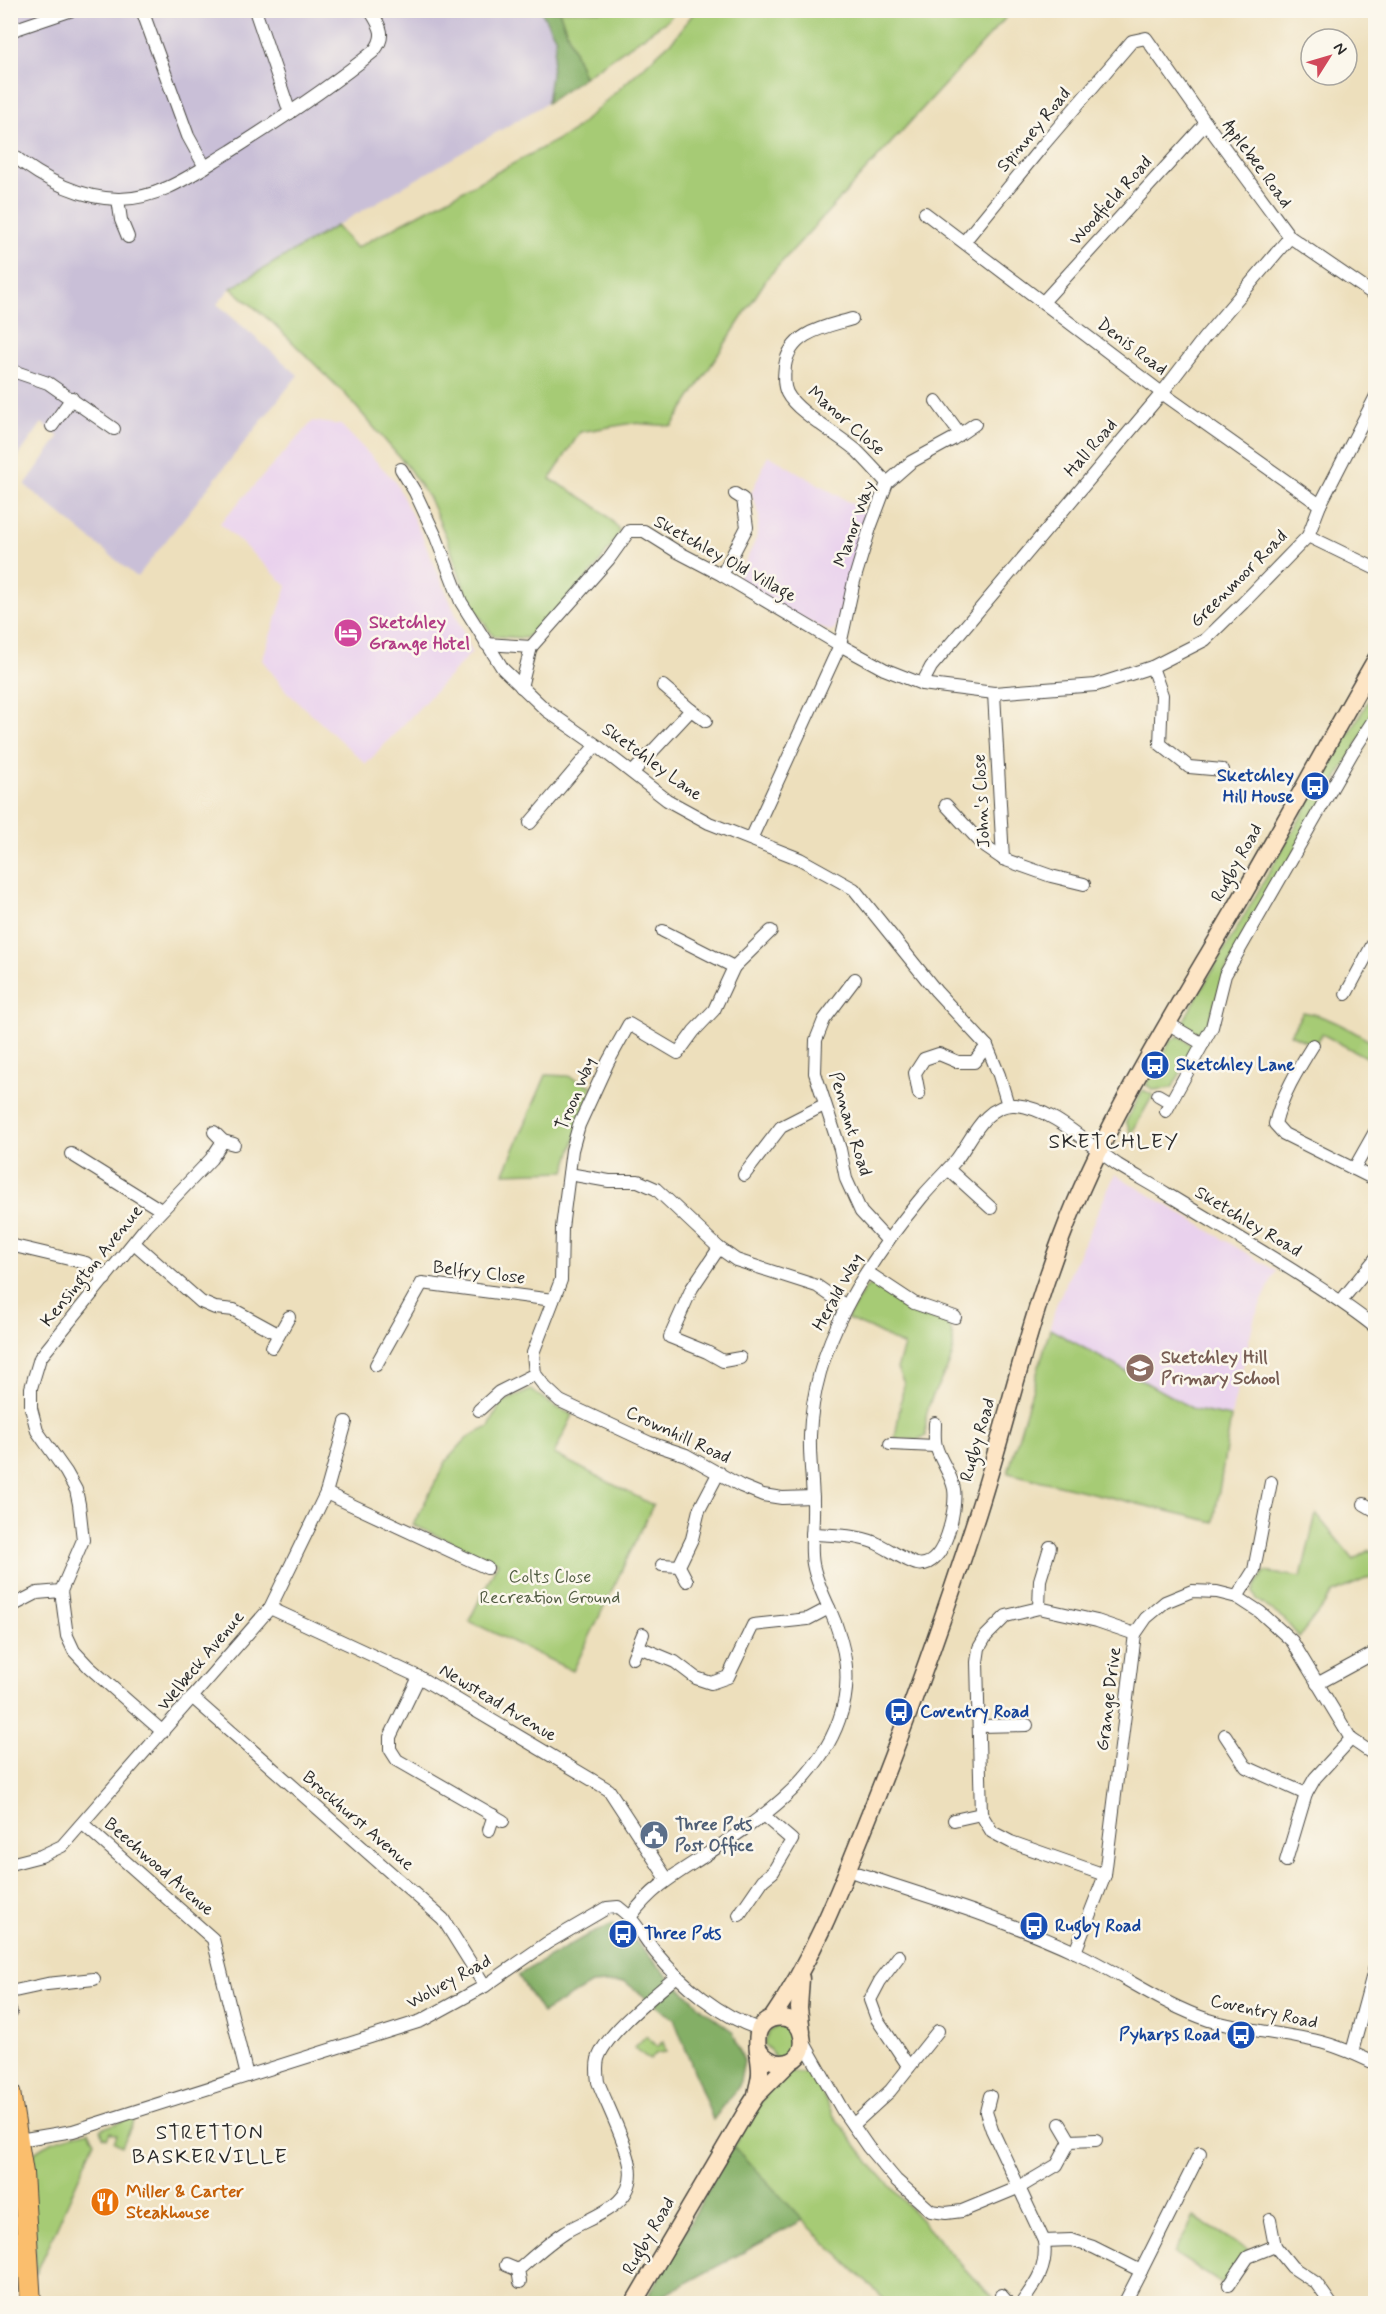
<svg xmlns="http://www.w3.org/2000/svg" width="1386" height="2314" viewBox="0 0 1386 2314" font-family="Mynerve,sans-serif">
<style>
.built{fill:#e9d1ed}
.industrial{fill:#c9bfd7}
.green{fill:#a6cb75;stroke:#687b50;stroke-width:1.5}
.forest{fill:#84af66;stroke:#586d48;stroke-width:1.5}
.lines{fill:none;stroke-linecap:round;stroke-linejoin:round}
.minor-casing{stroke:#484641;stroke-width:14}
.secondary-casing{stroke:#484641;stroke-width:19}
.trunk-casing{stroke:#484641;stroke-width:22}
.minor{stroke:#fff;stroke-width:12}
.secondary{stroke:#fde5c5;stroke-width:16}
.trunk{stroke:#fabe6d;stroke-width:20}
.labels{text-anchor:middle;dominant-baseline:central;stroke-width:5;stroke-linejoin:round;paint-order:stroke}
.street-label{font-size:18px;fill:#2b2b2b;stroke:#fbf7ec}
.hotel-label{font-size:18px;font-weight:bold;fill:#b23c85;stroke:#fbf7ec;text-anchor:start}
.transit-label{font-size:18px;font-weight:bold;fill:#164399;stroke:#fbf7ec;text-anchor:start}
.education-label{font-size:18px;font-weight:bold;fill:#785e54;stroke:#fbf7ec;text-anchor:start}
.park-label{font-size:18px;fill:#505b41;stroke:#fbf7ec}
.service-label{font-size:18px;font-weight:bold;fill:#4e5e75;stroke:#fbf7ec;text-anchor:start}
.food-label{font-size:18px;font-weight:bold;fill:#c56008;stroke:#fbf7ec;text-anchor:start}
.quarter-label{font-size:21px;letter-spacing:1.5px;fill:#2b2b2b;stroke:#fbf7ec}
</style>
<rect width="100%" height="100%" fill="#fbf7ec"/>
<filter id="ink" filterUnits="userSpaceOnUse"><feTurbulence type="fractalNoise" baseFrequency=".0167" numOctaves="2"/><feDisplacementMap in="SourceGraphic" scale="12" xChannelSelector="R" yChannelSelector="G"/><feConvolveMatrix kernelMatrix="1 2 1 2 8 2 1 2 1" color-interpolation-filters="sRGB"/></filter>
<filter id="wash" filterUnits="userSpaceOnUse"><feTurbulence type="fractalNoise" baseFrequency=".008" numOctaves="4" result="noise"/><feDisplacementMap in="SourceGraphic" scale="24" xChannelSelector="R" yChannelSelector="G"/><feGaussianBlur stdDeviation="1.35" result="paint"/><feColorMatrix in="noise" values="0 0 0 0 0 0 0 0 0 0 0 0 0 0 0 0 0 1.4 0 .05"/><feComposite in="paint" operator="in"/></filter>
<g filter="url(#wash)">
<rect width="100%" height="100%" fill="#eddfbc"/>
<!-- built -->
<g class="built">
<polygon points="313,421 341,425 395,481 422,536 472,652 366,764 287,692 262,660 287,586 220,523"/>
<polygon points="768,455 868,513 865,537 835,629 829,631 778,607 737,580 756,539 759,518 756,505 751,494"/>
<polygon points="1115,1174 1276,1271 1255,1316 1233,1407 1214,1522 1008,1473 1057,1303"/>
</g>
<!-- industrial -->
<polygon class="industrial" points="10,11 541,11 556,39 547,103 255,273 231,288 217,304 298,375 137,577 25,485 59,437 42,423 12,465 11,464"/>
<!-- green -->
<g class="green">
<polygon points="559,11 675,11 668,20 584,77"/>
<path d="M695 11H1012L768 277 672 426 633 423 580 432 550 479C574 493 604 507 620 531 597 572 561 609 525 638L493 636 467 597 448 541 429 498 407 466 346 395 273 323 231 288 336 226 356 248 572 132 675 38Z"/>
<polygon points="1375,689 1375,713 1227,968 1207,1028 1199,1032 1189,1030 1184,1022 1185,1018"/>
<path d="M1303 1012C1330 1016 1352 1031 1375 1044V1062L1322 1034 1315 1046 1290 1034Z"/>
<polygon points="1179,1036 1192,1045 1194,1049 1172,1088 1154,1090 1146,1085 1171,1040"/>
<polygon points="546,1075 568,1076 592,1086 565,1171 504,1173"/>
<polygon points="1143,1090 1153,1095 1131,1134 1126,1121"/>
<path d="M874 1284 917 1315 948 1323C966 1360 934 1379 927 1412 925 1419 926 1428 926 1436L916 1440 895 1438 904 1383 897 1369 904 1346 869 1328 847 1319 865 1288Z"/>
<polygon points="1050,1329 1195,1410 1231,1417 1214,1522 1008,1473"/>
<polygon points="531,1390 554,1406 573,1415 554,1454 653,1505 573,1671 469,1621 498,1562 413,1525 447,1460 468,1437 489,1427 501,1403"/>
<polygon points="1316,1514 1354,1560 1370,1550 1375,1553 1375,1575 1333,1593 1299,1637 1284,1619 1257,1600 1253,1592 1256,1584 1264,1572 1301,1577"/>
<polygon points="780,2025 792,2027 800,2047 779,2060 764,2044 769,2031"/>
<polygon points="646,2036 657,2047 663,2041 666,2052 657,2053 650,2060 634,2048"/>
<polygon points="787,2072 807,2073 816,2083 834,2116 873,2167 975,2280 1000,2303 888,2303 791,2209 733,2146 769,2089"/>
<polygon points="136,2116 122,2146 114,2142 117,2135 110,2132 107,2138 103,2136 101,2129"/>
<path d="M89 2131 95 2141 36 2274 29 2158C43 2140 69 2137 89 2131Z"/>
<polygon points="1194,2217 1249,2251 1225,2286 1174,2253"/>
</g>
<!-- forest -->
<g class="forest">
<polygon points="541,11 559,11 584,77 547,103 556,39"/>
<polygon points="613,1924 634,1940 668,1976 705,2011 732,2031 744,2061 739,2086 713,2120 674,2019 625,1982 591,1984 542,2013 518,1975 584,1937"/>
<polygon points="733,2146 803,2220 649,2303 644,2304"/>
</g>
</g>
<g filter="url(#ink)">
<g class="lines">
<!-- minor casing -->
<g class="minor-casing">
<g id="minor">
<polyline points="142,10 188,136 205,167"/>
<polyline points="255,10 290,113"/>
<polyline points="10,31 72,10"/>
<path d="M10 153C41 178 78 198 118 199 160 200 197 171 231 151 280 120 329 88 374 51 387 35 380 26 370 10"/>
<polyline points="118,199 121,220 128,237"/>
<polyline points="925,213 1162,393 1320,505"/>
<polyline points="964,242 1044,144 1132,41 1146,38 1206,123 1290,237 1376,296"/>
<polyline points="1043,302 1206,123"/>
<path d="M852 319C825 327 790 332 785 366 784 375 783 385 787 393 797 413 841 436 858 452 868 462 878 473 887 483"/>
<polyline points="10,370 48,383 114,429"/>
<polyline points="936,401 960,434"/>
<polyline points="52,426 72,398"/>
<polyline points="401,469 415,492 436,537 461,602 503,669 546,710 596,745 667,800 709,823 800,859 854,889 936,991 987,1046 999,1075 1008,1105"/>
<polyline points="1308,536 1376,569"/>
<polyline points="722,575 747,527 743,499 735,494"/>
<polyline points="486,644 531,647 609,559 629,531 644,531 676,551 722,575 840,645 884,669 922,684 994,693 1096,685 1152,667 1205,640 1243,603 1308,536 1320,505 1376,396"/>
<polyline points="1152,667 1162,695 1160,744 1189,767 1223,770"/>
<polyline points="922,684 931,667 1162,393 1204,338 1290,237"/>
<polyline points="521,687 531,647"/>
<polyline points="994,693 1003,859 1051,876 1084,884"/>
<polyline points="691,710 706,721"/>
<polyline points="633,772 691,710 663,686"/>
<polyline points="946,805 984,846 1003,859"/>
<polyline points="530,823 596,745"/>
<polyline points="751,839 840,645 854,581 870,528 887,483 911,462 953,439 975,424"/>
<polyline points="663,931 734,967 714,1010 694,1031 678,1053 629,1024 608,1062 579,1125 572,1150 562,1228 561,1280 533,1353 535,1374 545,1387 560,1401 650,1443 686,1455 741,1486 763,1495 782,1498 813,1497"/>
<polyline points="734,967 771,931"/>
<polyline points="855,979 824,1020 816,1040 815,1073 840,1149 846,1179 861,1212 888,1241"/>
<polyline points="1346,994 1376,938"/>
<polyline points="1167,1023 1203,1044"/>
<path d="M1313 1045C1298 1069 1281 1097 1275 1124L1284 1134 1376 1180"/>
<polyline points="919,1094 915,1073 924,1059 939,1054 958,1062 974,1062 987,1046"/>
<polyline points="1158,1095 1170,1102"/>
<polyline points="1166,1111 1212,1027 1225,975 1352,753 1376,716"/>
<polyline points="214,1132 223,1141 234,1144"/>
<polyline points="71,1154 161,1210"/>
<polyline points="948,1169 991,1208"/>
<polyline points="1354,1169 1376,1130"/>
<polyline points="569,1174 609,1181 638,1181 656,1189 719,1248 736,1260 817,1286 846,1306"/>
<polyline points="744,1175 781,1127 824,1105"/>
<polyline points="134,1243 201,1302 215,1308 234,1310 278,1334"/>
<polyline points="10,1245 86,1263 105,1279"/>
<polyline points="719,1248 692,1288 670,1337 707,1352 723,1361 740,1358"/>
<polyline points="867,1272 914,1303 955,1317"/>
<polyline points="1341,1301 1376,1258"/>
<polyline points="272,1347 289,1317"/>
<polyline points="376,1365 422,1283 553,1300"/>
<polyline points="479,1410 499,1392 535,1374"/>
<polyline points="890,1444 935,1446"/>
<polyline points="326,1493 487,1568"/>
<polyline points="1364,1504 1376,1511"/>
<path d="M812 1534C833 1535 856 1535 876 1543 887 1548 907 1562 917 1564 945 1570 957 1508 954 1489 951 1473 940 1461 936 1446 934 1440 935 1430 935 1423"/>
<polyline points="662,1565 679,1566"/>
<polyline points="687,1581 679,1566 692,1539 699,1510 719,1472"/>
<polyline points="1237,1597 1254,1570 1271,1482"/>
<polyline points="10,1607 37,1593 61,1591"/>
<polyline points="270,1608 419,1677 609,1790 667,1879"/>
<polyline points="1039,1608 1040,1580 1050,1547"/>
<polyline points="639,1647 675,1662 696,1678 711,1683 728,1677 753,1625 808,1619 829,1608"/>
<polyline points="633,1658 643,1634"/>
<polyline points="419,1677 390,1737 390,1749 397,1760 503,1821"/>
<polyline points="1317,1684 1376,1652"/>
<polyline points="192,1697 443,1919 485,1986"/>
<polyline points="980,1726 1027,1725"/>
<polyline points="163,1732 89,1667 74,1651 67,1636 61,1591 83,1540 79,1504 76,1490 66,1472 37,1431 31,1408 31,1388 40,1358 146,1227 211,1159 223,1141"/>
<polyline points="1225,1735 1246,1767 1306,1794 1315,1778 1351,1739"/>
<polyline points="954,1820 981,1814"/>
<polyline points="83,1824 213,1939 247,2076"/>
<polyline points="489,1830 494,1815"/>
<polyline points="1286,1861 1306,1794"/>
<polyline points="10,1864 41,1856 62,1846 270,1608 326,1493 346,1422"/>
<path d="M847 1870C923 1895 1002 1918 1075 1952 1120 1973 1161 2004 1209 2020 1241 2030 1275 2032 1307 2039 1331 2043 1354 2053 1376 2064"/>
<polyline points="1105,1875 1011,1842 992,1832 981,1814 977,1662 979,1648 986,1636 1006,1616 1039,1608 1097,1621 1135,1634"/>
<polyline points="739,1915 763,1880 773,1872 792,1840 763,1815"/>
<path d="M631 1916C652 1888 673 1876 701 1858 755 1823 817 1783 839 1720 853 1682 846 1646 830 1610 823 1595 816 1580 813 1564 810 1547 813 1531 813 1514 814 1488 809 1462 810 1436 813 1344 865 1266 922 1197 933 1184 945 1173 956 1160 971 1141 985 1103 1015 1105 1053 1108 1087 1144 1118 1165 1134 1175 1151 1184 1167 1194 1211 1221 1256 1247 1300 1275 1326 1292 1352 1308 1376 1328"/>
<polyline points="1075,1952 1105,1875 1135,1634 1146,1618 1165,1602 1192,1591 1217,1592 1237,1597 1260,1612 1292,1641 1351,1739 1376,1756"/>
<polyline points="899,1956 880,1981 870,2000 877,2019 909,2067"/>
<polyline points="10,1992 47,1984 94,1979"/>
<polyline points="10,2010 11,2013"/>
<polyline points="803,2041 843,2111 868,2147 896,2180 931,2211 946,2213 962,2211 1020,2187 1057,2165 1070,2141"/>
<polyline points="1352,2052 1376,1963"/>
<path d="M990 2096 986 2112 992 2130 1044 2241C1048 2268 1036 2283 1021 2304"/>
<polyline points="1060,2124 1070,2141"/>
<polyline points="853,2125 890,2091 938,2031"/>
<path d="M19 2140 73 2131 421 2021 485 1986 547 1943 607 1908 618 1907C635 1919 643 1937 656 1953 682 1985 720 2016 759 2029"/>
<polyline points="1070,2141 1096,2140"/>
<polyline points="1270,2220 1275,2246"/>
<polyline points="1044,2241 1071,2240 1093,2247 1141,2271 1200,2153"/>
<polyline points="506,2265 518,2270 520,2282"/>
<path d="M518 2270C533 2257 548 2243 565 2232 591 2216 638 2206 630 2165 626 2142 607 2105 598 2082 597 2074 596 2067 598 2059 605 2034 656 1994 677 1976"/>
<polyline points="1229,2285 1248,2257 1275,2246 1292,2267 1316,2283 1331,2304"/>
<polyline points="1001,2295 1009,2304"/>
<polyline points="1124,2304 1141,2271"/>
</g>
</g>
<!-- secondary casing -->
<g class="secondary-casing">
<g id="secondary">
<polyline points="801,1978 799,2008 802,2032"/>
<path d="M772 2018C815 1956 841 1886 869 1816 909 1716 945 1614 978 1512 1007 1421 1027 1328 1061 1239 1104 1124 1170 1020 1232 914 1281 830 1327 744 1376 659"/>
<path d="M756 2095C757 2088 760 2080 760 2073 761 2055 748 2028 771 2019 777 2017 783 2017 789 2019 796 2022 801 2029 802 2036 808 2065 772 2073 758 2048"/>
<polyline points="633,2304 747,2110 756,2096 790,2062"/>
</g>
</g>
<!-- trunk casing -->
<g class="trunk-casing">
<polyline id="trunk" points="10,2092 23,2173 31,2304"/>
</g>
<!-- minor -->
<use href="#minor" class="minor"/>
<!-- secondary -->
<use href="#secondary" class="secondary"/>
<!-- trunk -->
<use href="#trunk" class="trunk"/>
</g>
</g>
<!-- icons -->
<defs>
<g id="hotel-disc" transform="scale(1.5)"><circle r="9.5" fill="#d1479c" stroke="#fbf7ec"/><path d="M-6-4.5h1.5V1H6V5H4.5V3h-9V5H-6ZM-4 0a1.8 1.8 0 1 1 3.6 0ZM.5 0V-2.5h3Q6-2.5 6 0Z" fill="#fff"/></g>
<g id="bus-disc" transform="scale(1.5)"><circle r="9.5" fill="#1a4fb4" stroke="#fbf7ec"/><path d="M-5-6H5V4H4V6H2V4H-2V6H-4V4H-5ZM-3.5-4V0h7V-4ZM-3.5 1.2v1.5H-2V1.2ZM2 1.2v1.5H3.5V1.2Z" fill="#fff"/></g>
<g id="school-disc" transform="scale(1.5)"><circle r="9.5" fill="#8d6e63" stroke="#fbf7ec"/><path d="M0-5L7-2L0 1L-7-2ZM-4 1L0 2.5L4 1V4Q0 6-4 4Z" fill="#fff"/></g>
<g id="civic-disc" transform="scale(1.5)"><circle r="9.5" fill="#5c6f8a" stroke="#fbf7ec"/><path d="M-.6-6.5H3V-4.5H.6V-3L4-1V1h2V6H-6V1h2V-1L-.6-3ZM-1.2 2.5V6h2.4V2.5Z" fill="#fff"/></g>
<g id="restaurant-disc" transform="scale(1.5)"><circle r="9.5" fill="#e8710a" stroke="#fbf7ec"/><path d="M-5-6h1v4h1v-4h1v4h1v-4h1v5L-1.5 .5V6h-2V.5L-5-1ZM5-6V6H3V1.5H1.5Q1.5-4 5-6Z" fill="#fff"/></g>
</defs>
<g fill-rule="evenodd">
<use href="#hotel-disc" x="348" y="633"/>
<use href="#bus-disc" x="1315" y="786"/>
<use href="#bus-disc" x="1155" y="1065"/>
<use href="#school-disc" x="1140" y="1368"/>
<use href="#bus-disc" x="899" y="1712"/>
<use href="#civic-disc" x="654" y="1835"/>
<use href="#bus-disc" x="1034" y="1926"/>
<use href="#bus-disc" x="623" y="1934"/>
<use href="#bus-disc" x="1241" y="2035"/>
<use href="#restaurant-disc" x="105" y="2202"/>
</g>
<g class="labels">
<!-- street labels -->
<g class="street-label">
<text transform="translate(1034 130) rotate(-50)">Spinney Road</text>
<text transform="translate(1257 164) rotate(54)">Applebee Road</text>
<text transform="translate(1111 201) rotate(-48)">Woodfield Road</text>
<text transform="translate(1132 347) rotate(37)">Denis Road</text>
<text transform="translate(846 421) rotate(41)">Manor Close</text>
<text transform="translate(1091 448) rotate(-49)">Hall Road</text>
<text transform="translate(855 524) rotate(-70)">Manor Way</text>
<text transform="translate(725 559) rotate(29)">Sketchley Old Village</text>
<text transform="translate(1239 579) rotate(-45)">Greenmoor Road</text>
<text transform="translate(652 762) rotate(36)">Sketchley Lane</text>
<text transform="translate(982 801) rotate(-93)">John's Close</text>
<text transform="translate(1237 863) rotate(-61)">Rugby Road</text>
<text transform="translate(576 1094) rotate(-67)">Troon Way</text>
<text transform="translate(850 1124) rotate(73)">Pennant Road</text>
<text transform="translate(1248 1222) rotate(31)">Sketchley Road</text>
<text transform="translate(92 1266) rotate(-51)">Kensington Avenue</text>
<text transform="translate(479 1273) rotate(7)">Belfry Close</text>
<text transform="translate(838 1292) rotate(-61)">Herald Way</text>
<text transform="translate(678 1435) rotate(25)">Crownhill Road</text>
<text transform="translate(978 1440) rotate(-74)">Rugby Road</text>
<text transform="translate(201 1661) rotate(-50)">Welbeck Avenue</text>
<text transform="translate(1109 1699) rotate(-83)">Grange Drive</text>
<text transform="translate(498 1703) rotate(31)">Newstead Avenue</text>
<text transform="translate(358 1821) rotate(41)">Brockhurst Avenue</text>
<text transform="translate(159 1867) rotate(41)">Beechwood Avenue</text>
<text transform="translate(449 1982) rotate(-29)">Wolvey Road</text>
<text transform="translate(1264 2012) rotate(12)">Coventry Road</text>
<text transform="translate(649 2236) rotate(-60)">Rugby Road</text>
</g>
<!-- hotel labels -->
<g class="hotel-label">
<text x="369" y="623">Sketchley<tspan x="369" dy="21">Grange Hotel</tspan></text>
</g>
<!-- transit labels -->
<g class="transit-label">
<text x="1294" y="776" text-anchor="end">Sketchley<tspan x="1294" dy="21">Hill House</tspan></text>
<text x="1176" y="1065">Sketchley Lane</text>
<text x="920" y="1712">Coventry Road</text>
<text x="1055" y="1926">Rugby Road</text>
<text x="644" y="1934">Three Pots</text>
<text x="1220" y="2035" text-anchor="end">Pyharps Road</text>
</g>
<!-- education labels -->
<g class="education-label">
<text x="1161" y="1358">Sketchley Hill<tspan x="1161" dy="21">Primary School</tspan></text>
</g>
<!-- park labels -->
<g class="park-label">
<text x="550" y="1577">Colts Close<tspan x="550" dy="21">Recreation Ground</tspan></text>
</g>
<!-- service labels -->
<g class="service-label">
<text x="675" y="1825">Three Pots<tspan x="675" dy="21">Post Office</tspan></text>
</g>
<!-- food labels -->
<g class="food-label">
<text x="126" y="2192">Miller &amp; Carter<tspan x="126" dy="21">Steakhouse</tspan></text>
</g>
<!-- quarter labels -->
<g class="quarter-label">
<text x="1114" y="1142">SKETCHLEY</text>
<text x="210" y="2133">STRETTON<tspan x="210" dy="24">BASKERVILLE</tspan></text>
</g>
</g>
<!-- margin -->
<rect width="1386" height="2314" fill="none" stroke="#fbf7ec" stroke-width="36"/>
<!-- north arrow -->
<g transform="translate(1329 57) rotate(53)"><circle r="28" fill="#fbf7ec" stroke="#a8a59f" stroke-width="1.5"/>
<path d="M0-4.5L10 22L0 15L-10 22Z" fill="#d1495b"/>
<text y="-9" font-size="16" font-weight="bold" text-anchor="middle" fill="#2b2b2b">N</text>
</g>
</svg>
